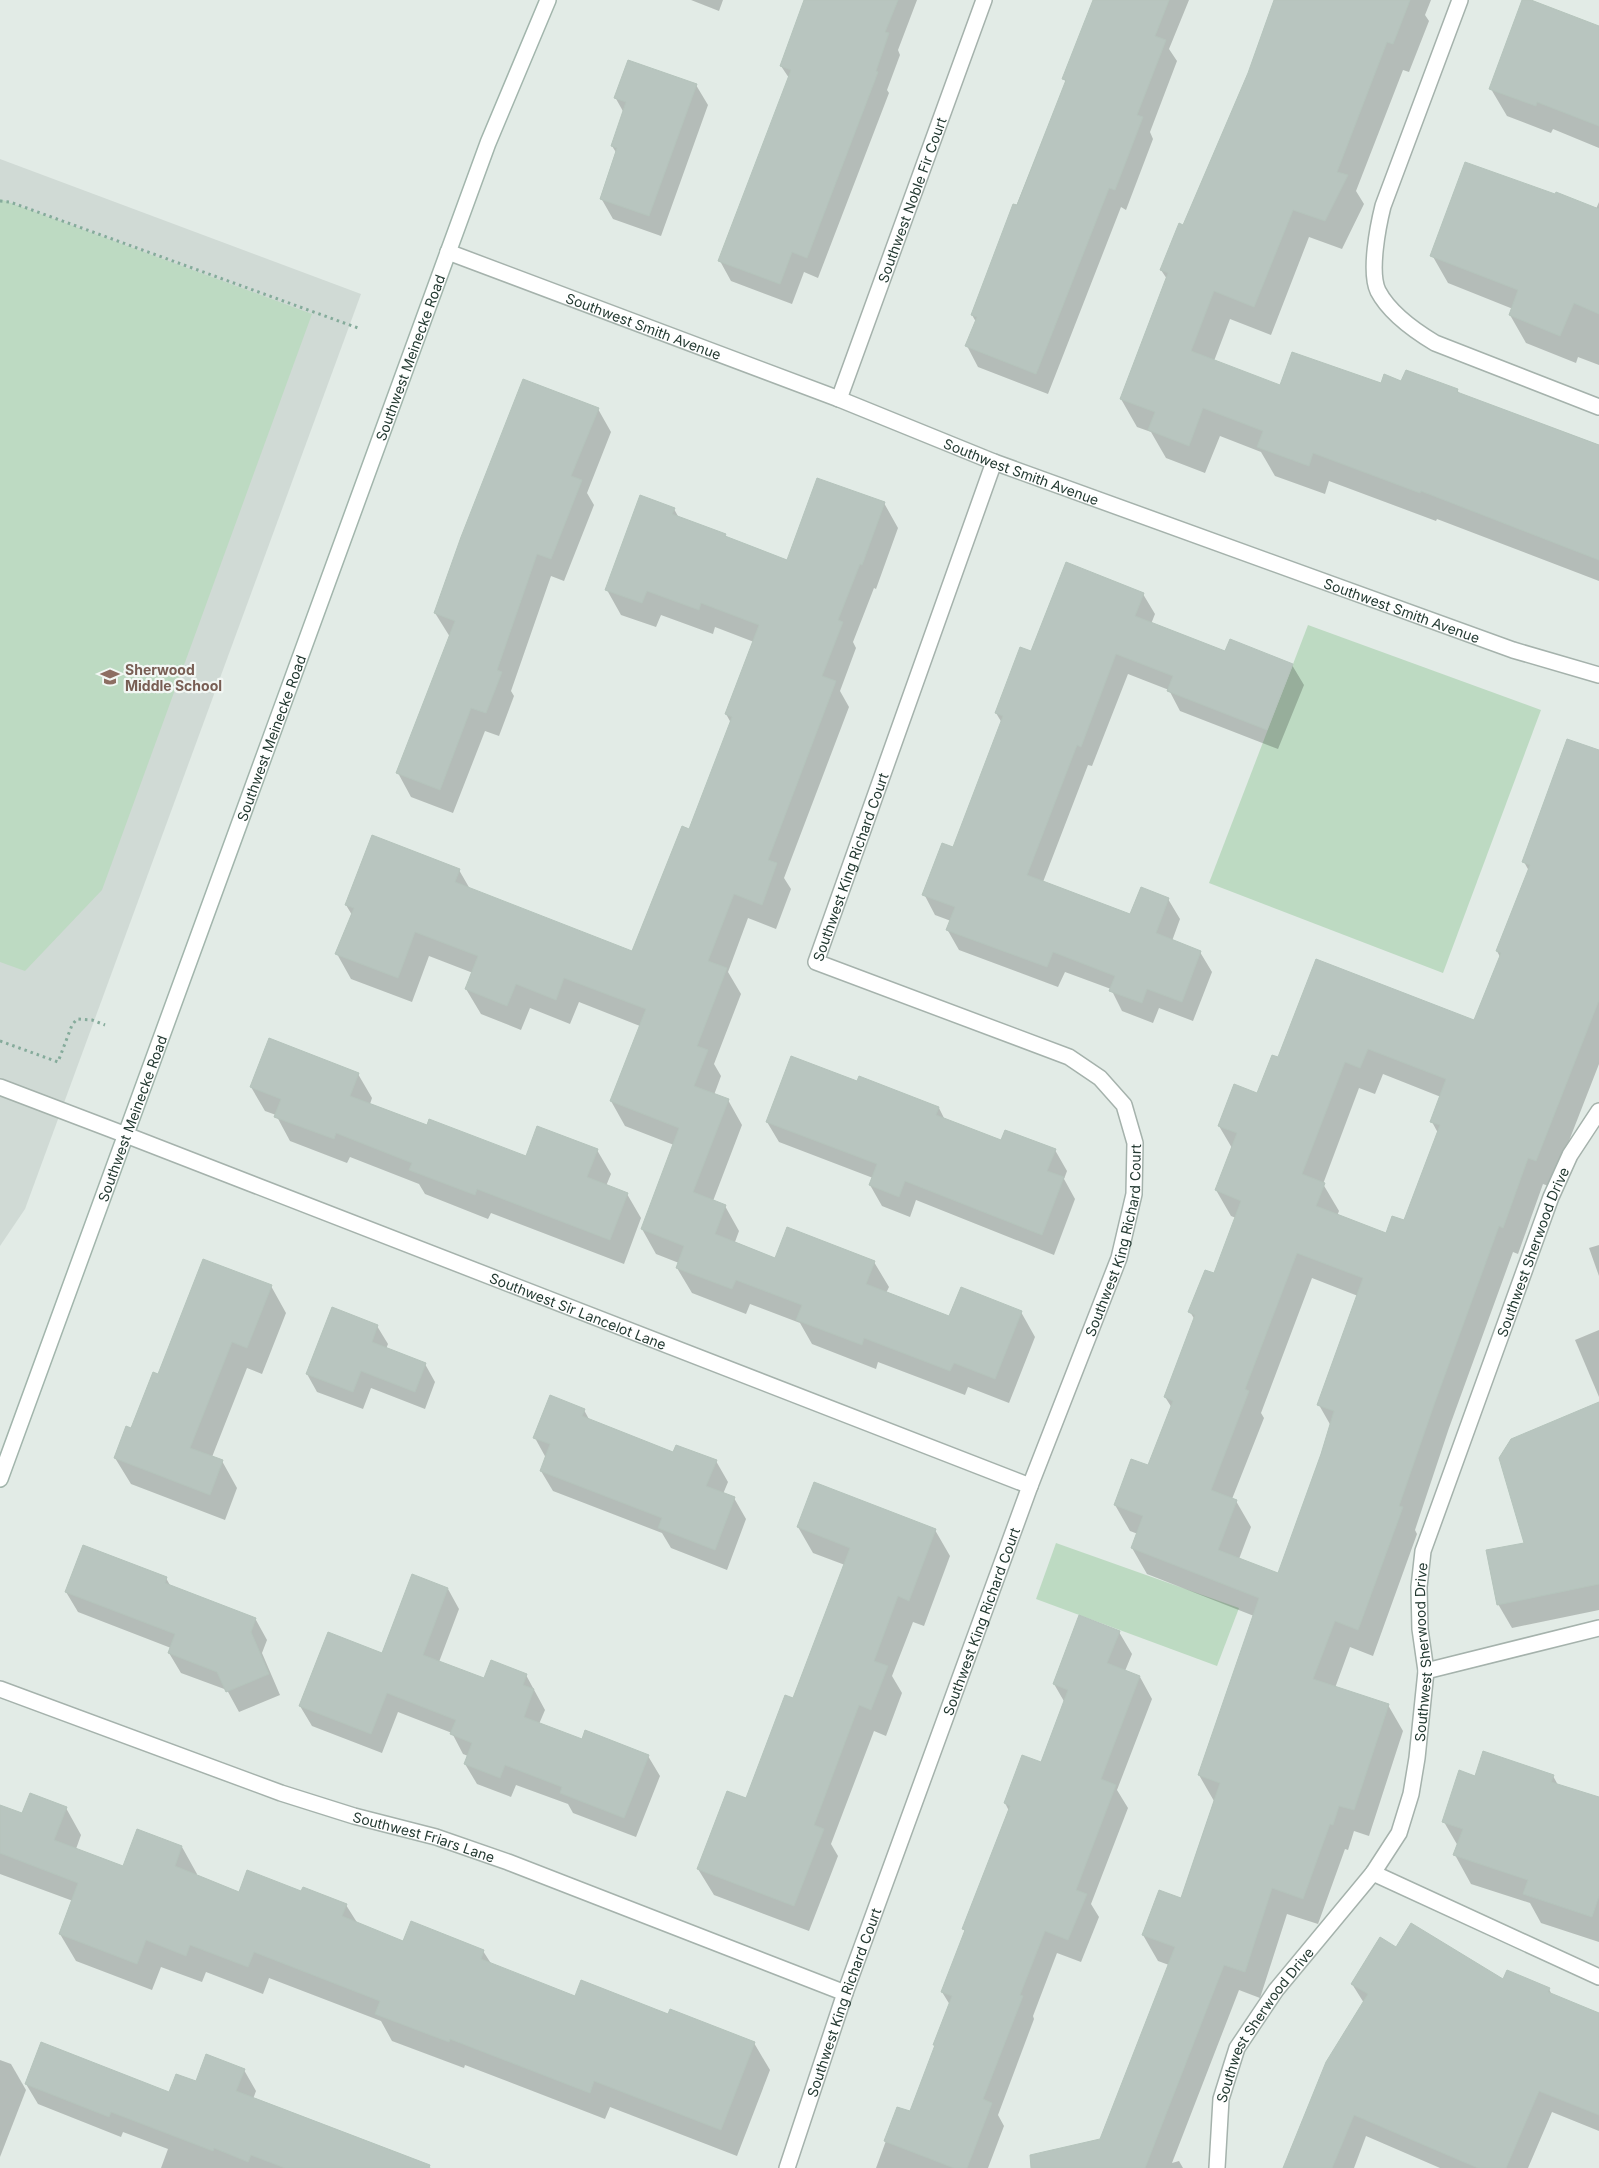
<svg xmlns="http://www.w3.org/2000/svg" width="1599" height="2168" viewBox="0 0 1599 2168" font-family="Inter,sans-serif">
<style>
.built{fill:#d0dad5}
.green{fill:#bddac2}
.shadow{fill:#0003;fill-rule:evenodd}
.building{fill:#b8c5bf;stroke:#b5c4bc;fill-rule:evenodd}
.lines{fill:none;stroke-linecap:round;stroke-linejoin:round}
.service-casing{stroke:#a5b2ac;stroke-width:18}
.minor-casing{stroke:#a5b2ac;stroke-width:18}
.secondary-casing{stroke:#a2b5ac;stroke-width:18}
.path{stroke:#85ab9b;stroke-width:3;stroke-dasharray:2.5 4;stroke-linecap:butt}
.service{stroke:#fff;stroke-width:15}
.minor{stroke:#fff;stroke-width:15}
.secondary{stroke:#fff;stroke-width:15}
.labels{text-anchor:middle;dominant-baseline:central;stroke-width:4.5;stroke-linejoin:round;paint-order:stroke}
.street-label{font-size:14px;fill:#243a32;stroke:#f2f7f4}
.education-label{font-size:14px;font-weight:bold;fill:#785e54;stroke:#f2f7f4;text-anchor:start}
</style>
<rect width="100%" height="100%" fill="#e2ebe6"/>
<!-- built -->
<polygon class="built" points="0,159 361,294 25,1209 0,1246"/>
<!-- green -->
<g class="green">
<polygon points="0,199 312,314 102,890 25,971 0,962"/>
<polygon points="1308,625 1541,710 1443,973 1209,883"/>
<polygon points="1056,1543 1239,1608 1217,1666 1036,1599"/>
</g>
<!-- shadow -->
<g class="shadow">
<polygon points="691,0 723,0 719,11"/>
<polygon points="805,0 917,0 898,50 900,55 887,90 889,93 818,278 804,272 792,304 731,281 720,261 789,78 781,66"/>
<polygon points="1095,0 1189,0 1169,49 1177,61 1150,132 1153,139 1126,210 1121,207 1048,394 978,367 967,346 976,322 972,315 1066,83 1064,79"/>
<polygon points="1276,0 1431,0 1425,15 1429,21 1409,72 1403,70 1356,191 1364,204 1342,249 1309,237 1271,335 1230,319 1214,361 1280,387 1402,383 1457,390 1460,394 1599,445 1599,581 1437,519 1436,521 1329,481 1325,494 1275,476 1261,452 1220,436 1205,473 1166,458 1151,432 1137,427 1121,399 1167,279 1161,270 1184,226 1249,74"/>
<polygon points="1523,0 1599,27 1599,148 1553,129 1551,133 1507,116 1491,89"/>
<polygon points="696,85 708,105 661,236 613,219 601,198 617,154 612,146 624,113 615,97"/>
<polygon points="1599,202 1599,365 1578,357 1576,363 1526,343 1510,315 1513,309 1448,283 1432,255 1596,209"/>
<polygon points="598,409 611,432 587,493 594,505 564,581 551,576 511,691 514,696 499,736 485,731 453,813 411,797 398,773 450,637 435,613"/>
<polygon points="884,503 898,528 876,589 874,588 853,642 856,648 840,691 849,707 784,878 791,889 776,929 748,918 728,972 741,994 714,1064 721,1076 714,1095 728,1100 742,1125 713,1201 725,1206 739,1231 735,1242 776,1259 874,1262 889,1287 886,1293 950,1318 1021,1312 1035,1337 1009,1403 968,1387 965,1395 878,1362 876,1369 812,1344 800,1323 750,1304 746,1314 692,1293 677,1268 679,1263 656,1254 642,1229 674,1145 625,1126 611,1101 640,1026 579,1002 570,1024 530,1008 521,1030 481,1014 466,989 473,973 429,956 412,1002 351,979 337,954 352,915 346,905 459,870 470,889 633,953 690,830 731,723 726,714 754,642 715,627 713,634 661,615 656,627 621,615 607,590 674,509 679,518 725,535 727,538 788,561"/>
<polygon points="1143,594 1155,614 1151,624 1225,653 1292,665 1304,685 1278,749 1180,711 1169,690 1128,674 1092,766 1088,765 1043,882 1131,916 1168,899 1180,919 1172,941 1200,952 1212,972 1193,1021 1159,1008 1153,1023 1122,1011 1111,989 1065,972 1058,987 959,950 947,929 951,921 935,915 924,894 953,849 1002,723 996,713 1032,653"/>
<path d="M1599 752V1064L1551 1187 1543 1184 1518 1254 1513 1252 1449 1428 1415 1530 1417 1534 1373 1656 1350 1647 1335 1688 1388 1705 1403 1731 1369 1836 1354 1831 1348 1850 1345 1849 1318 1924 1287 1914 1260 1998 1239 1990 1172 2163 1179 2161 1183 2168H1050L1101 2140 1169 1965 1158 1961 1143 1935 1181 1899 1214 1801 1199 1775 1254 1616 1147 1574 1132 1548 1138 1534 1130 1531 1115 1505 1149 1467 1172 1408 1165 1397 1195 1320 1190 1312 1214 1275 1236 1218 1231 1216 1216 1190 1232 1148 1219 1126 1258 1095 1279 1059 1475 1021 1500 957 1497 951 1529 871 1524 862ZM1383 1074 1441 1097 1432 1122 1438 1133 1405 1222 1387 1235 1337 1216 1339 1211 1323 1184 1359 1088 1375 1094ZM1312 1278 1358 1296 1319 1405 1331 1426 1279 1574 1239 1559 1251 1527 1236 1501 1232 1499 1264 1418 1261 1413Z"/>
<polygon points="358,1074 372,1098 370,1104 427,1126 526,1158 597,1150 611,1174 606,1186 627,1194 641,1218 624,1264 491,1213 488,1219 425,1194 419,1184 350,1157 347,1163 290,1141 276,1115 265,1111 251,1087"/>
<polygon points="858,1083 939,1108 945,1120 1002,1142 1006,1131 1055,1150 1067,1171 1064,1179 1075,1199 1054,1255 916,1200 910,1217 882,1206 870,1185 873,1178 779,1142 767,1122"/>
<polygon points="1599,1245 1599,1276 1589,1248"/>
<polygon points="271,1286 286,1313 262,1374 247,1368 212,1457 222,1461 237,1488 225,1520 131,1484 115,1458 159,1376"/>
<polygon points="377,1326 388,1344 386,1349 425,1364 435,1382 425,1409 371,1388 363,1409 317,1392 307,1374"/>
<polygon points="1599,1330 1599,1397 1575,1340"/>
<polygon points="1599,1403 1599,1610 1512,1628 1498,1604 1525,1543"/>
<polygon points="584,1410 590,1421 674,1454 716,1461 728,1482 723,1494 734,1498 746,1519 727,1570 671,1548 662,1533 553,1491 541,1471 546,1458 535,1438"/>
<polygon points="798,1527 935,1530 950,1556 924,1626 913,1622 892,1676 902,1693 886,1736 874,1731 831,1844 838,1856 809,1931 714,1895 698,1869 746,1800 794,1699 845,1565 813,1553"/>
<polygon points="166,1578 171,1587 256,1620 267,1640 262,1653 280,1695 239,1712 227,1690 181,1673 169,1653 171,1648 78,1612 66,1592"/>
<polygon points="448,1589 459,1609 439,1662 485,1680 526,1675 545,1710 539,1724 582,1740 648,1756 660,1776 636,1837 573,1813 568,1804 516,1785 511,1797 477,1784 465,1764 468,1756 463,1754 452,1733 398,1712 382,1753 312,1726 300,1706 383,1655"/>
<polygon points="1119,1632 1132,1654 1125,1671 1140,1677 1152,1699 1117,1790 1128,1808 1091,1904 1099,1917 1081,1962 1057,1953 1033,2016 1034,2019 998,2115 1004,2126 988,2168 876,2168 898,2108 910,2113 936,2047 934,2045 950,2005 942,1992 965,1932 964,1929 1009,1811 1005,1803 1042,1764 1065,1703 1054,1684"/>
<polygon points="1553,1776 1558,1785 1599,1798 1599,1942 1541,1923 1530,1903 1471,1884 1455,1855 1458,1846 1444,1822 1476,1777"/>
<polygon points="0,1806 23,1815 66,1808 81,1835 76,1849 123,1868 138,1831 182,1847 197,1874 196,1876 240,1893 302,1893 346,1905 358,1924 404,1942 483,1951 492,1965 576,1997 669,2015 754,2043 770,2070 737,2156 610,2107 605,2119 465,2065 464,2068 392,2041 381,2021 269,1978 263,1994 206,1972 202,1982 161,1967 152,1990 76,1961 60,1934 73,1901 0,1874"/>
<polygon points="1397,1949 1504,1981 1549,1989 1552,1995 1599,2014 1599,2131 1552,2112 1528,2168 1440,2168 1366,2136 1354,2168 1284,2168 1364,2003 1352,1984"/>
<polygon points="0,2060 11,2064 26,2090 0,2157"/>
<polygon points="244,2070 256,2091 253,2099 431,2168 161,2168 168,2149 123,2132 121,2137 38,2104 26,2084 170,2093 196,2083"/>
</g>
<!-- building -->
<g class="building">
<polygon points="804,0 898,0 885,32 889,33 876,71 878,72 807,258 792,252 780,284 718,261 791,70 780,66"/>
<polygon points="1093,0 1169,0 1155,36 1166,40 1137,115 1143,117 1115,190 1109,188 1036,374 965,346 977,317 971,315 1013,204 1017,205 1066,80 1062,79"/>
<polygon points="1274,0 1410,0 1393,44 1387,42 1337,172 1348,175 1325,221 1293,210 1254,307 1214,291 1191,351 1280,385 1292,352 1381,383 1384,374 1401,381 1406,370 1458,389 1457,392 1599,445 1599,560 1421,491 1420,493 1313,453 1309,466 1257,447 1263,431 1203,408 1189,446 1148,430 1155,412 1120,399 1168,273 1160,270 1179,223 1183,225 1248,73"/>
<polygon points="1522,0 1531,0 1599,26 1599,126 1537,102 1536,106 1489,89"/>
<polygon points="628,60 697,84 649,216 600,199 617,148 611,146 626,102 614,98"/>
<polygon points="1465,162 1555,194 1556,192 1599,209 1599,314 1574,303 1560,336 1509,315 1518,290 1430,256"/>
<polygon points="523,379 599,408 571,476 582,480 551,559 537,554 497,670 502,672 486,713 471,708 440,790 396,773 455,621 434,613 461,537"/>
<polygon points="817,478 885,502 862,565 860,564 838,620 843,622 822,676 836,681 768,860 777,863 762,905 734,894 708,961 727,968 697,1046 708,1050 694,1086 729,1099 693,1192 726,1205 715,1234 775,1258 787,1227 875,1261 866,1284 949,1316 961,1287 1022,1311 995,1379 954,1363 950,1371 864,1338 862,1345 796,1320 802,1305 736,1280 732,1289 676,1268 684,1246 641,1229 679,1128 610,1101 646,1009 564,978 556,1000 516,984 507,1006 465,989 478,956 415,932 398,978 335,954 354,908 345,905 372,835 460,869 455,882 632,951 682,826 689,829 732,717 725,714 759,625 701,603 699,610 647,591 642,603 605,590 640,495 675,508 672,514 726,534 725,536 787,560"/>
<polygon points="1066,562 1144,593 1135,616 1225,651 1230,639 1293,664 1267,730 1167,691 1173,676 1116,654 1081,747 1077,745 1027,875 1130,914 1141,887 1169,898 1156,933 1201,951 1182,1002 1147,989 1142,1003 1109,991 1115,976 1053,952 1047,967 946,930 955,907 922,895 942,843 953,847 1003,716 995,713 1020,647 1031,651"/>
<path d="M1567 739 1599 750V1000L1536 1161 1528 1158 1503 1228 1499 1226 1435 1402 1399 1506 1403 1507 1358 1630 1335 1621 1313 1679 1389 1704 1354 1810 1339 1806 1333 1825 1330 1824 1303 1899 1272 1888 1245 1972 1224 1965 1145 2168H1031L1030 2155 1100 2139 1175 1947 1142 1935 1159 1890 1181 1898 1220 1783 1198 1775 1259 1598 1131 1548 1143 1516 1114 1505 1131 1459 1148 1465 1173 1401 1164 1397 1195 1315 1188 1312 1205 1270 1214 1273 1241 1201 1215 1190 1237 1133 1218 1126 1234 1084 1257 1093 1272 1055 1278 1057 1316 959 1474 1020 1501 953 1496 951 1530 865 1522 862ZM1368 1049 1446 1079 1430 1122 1440 1125 1404 1220 1392 1216 1386 1233 1316 1206 1325 1183 1302 1174 1345 1062 1360 1068ZM1297 1253 1363 1278 1317 1405 1334 1411 1321 1454 1278 1573 1218 1550 1237 1500 1211 1490 1249 1391 1245 1389Z"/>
<polygon points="269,1038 359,1073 350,1096 427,1125 429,1119 526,1156 537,1126 598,1149 587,1177 628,1193 610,1240 477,1189 475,1195 409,1170 412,1163 336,1133 334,1139 274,1117 281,1099 250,1087"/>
<polygon points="791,1056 857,1081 859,1076 939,1107 936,1115 1001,1140 1005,1130 1056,1149 1047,1171 1064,1177 1042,1235 905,1181 899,1197 869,1185 877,1164 766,1122"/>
<polygon points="203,1259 272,1285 247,1348 232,1342 190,1448 223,1460 210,1495 114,1458 126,1426 131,1428 153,1372 158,1374"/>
<polygon points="332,1307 378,1325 372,1342 426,1363 415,1392 361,1371 353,1392 306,1374"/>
<polygon points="550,1395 585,1409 582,1416 673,1452 676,1445 717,1460 706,1486 735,1497 715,1550 658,1528 662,1518 540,1471 550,1444 533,1438"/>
<polygon points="1599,1402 1599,1584 1497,1605 1486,1550 1524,1543 1499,1458 1511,1439"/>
<polygon points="814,1482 936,1529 909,1601 898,1596 874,1661 888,1666 871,1710 859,1705 814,1825 824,1829 794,1906 697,1869 727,1791 746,1798 785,1695 793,1698 850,1548 797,1527"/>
<polygon points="83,1545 167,1577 165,1583 256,1618 251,1632 269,1674 226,1692 217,1672 168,1653 175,1634 65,1592"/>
<polygon points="412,1574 448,1588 423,1655 484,1678 491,1660 527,1674 523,1685 534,1689 524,1717 582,1739 585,1730 649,1755 624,1818 560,1793 562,1787 505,1765 500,1778 464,1764 472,1743 450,1734 456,1720 387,1693 371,1734 299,1706 328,1632 382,1653"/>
<polygon points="1079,1615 1120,1631 1107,1663 1140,1676 1101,1779 1116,1785 1076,1890 1087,1894 1068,1940 1045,1931 1020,1995 1023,1996 983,2099 992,2103 967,2168 954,2168 884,2141 897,2107 910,2111 935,2045 933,2045 952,1996 941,1992 965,1930 962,1929 1010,1806 1004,1803 1022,1755 1041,1762 1068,1690 1053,1684"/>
<polygon points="1483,1751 1554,1775 1551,1782 1599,1797 1599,1896 1592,1917 1523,1894 1528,1880 1453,1855 1463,1829 1442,1822 1459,1770 1475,1776"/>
<polygon points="30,1793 67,1807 54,1840 123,1866 137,1829 182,1846 175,1866 239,1892 247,1870 301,1891 303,1887 347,1904 342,1916 403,1941 411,1921 484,1950 481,1959 575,1996 581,1980 668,2014 670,2009 755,2042 721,2130 594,2081 590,2093 450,2039 449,2042 375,2014 380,2001 254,1952 248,1967 190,1945 186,1956 146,1940 137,1964 59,1934 78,1883 0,1853 0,1805 22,1813"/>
<polygon points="1411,1923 1503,1979 1507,1970 1550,1988 1548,1992 1599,2013 1599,2115 1539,2091 1506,2168 1478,2168 1354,2115 1332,2168 1283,2168 1326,2062 1368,1994 1351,1984 1380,1937 1396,1947"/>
<polygon points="41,2042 169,2092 176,2074 196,2081 206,2054 245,2069 236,2091 430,2165 429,2168 285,2168 251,2155 248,2162 214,2148 213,2151 111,2112 109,2117 25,2084"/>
</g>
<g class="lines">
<!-- service casing -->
<g class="service-casing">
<g id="service">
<path d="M1460 0 1383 206C1378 226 1369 272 1378 291 1389 312 1415 331 1435 343L1599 407"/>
<polyline points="0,1087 126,1135"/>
<polyline points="1373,1873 1599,1977"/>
</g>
</g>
<!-- minor casing -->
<g class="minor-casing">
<g id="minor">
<path id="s1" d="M448 252 839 399 994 462 1513 650 1599 675"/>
<path id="s2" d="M839 399 984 0"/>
<path id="s3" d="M126 1135 1030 1486"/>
<polyline points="1426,1671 1599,1628"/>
<path id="s4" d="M0 1689 281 1793 354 1816 436 1837 508 1862 845 1993"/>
<path id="s5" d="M787 2168 845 1993 1030 1486 1119 1258 1134 1194 1135 1143 1124 1105 1100 1078 1069 1057 816 962 994 462"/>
<path id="s6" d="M1217 2168 1221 2099 1237 2048 1276 1990 1373 1873 1399 1833 1411 1794 1417 1758 1426 1671 1420 1629 1419 1587 1423 1551 1551 1197 1570 1155 1599 1111"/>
</g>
</g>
<!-- secondary casing -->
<g class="secondary-casing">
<g id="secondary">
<path id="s7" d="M0 1479 488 143 548 0"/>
</g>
</g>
<!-- path -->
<g class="path">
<polyline points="0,201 10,202 358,328"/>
<polyline points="0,1041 58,1062 72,1025 77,1019 92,1020 105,1025"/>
</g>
<!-- service -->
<use href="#service" class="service"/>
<!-- minor -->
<use href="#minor" class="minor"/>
<!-- secondary -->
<use href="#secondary" class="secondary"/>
</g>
<!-- icons -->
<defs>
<g id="school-bare" transform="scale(1.5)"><path d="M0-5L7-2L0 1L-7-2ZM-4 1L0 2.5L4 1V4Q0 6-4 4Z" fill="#8d6e63" stroke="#f2f7f4" stroke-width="2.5" paint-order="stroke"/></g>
</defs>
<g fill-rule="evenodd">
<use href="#school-bare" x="110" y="677"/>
</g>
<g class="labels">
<!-- street labels -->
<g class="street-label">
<text stroke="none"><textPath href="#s2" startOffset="212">Southwest Noble Fir Court</textPath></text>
<text stroke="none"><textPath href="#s1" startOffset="209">Southwest Smith Avenue</textPath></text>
<text stroke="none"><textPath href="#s7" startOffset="1194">Southwest Meinecke Road</textPath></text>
<text stroke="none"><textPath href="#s1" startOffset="614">Southwest Smith Avenue</textPath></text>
<text stroke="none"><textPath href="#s1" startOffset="1019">Southwest Smith Avenue</textPath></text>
<text stroke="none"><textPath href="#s7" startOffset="789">Southwest Meinecke Road</textPath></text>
<text stroke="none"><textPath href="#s5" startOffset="1570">Southwest King Richard Court</textPath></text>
<text stroke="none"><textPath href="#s7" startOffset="384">Southwest Meinecke Road</textPath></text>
<text stroke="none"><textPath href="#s5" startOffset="985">Southwest King Richard Court</textPath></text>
<text stroke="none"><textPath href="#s6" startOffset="996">Southwest Sherwood Drive</textPath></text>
<text stroke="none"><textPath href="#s3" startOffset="485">Southwest Sir Lancelot Lane</textPath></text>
<text stroke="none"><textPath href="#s5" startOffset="580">Southwest King Richard Court</textPath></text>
<text stroke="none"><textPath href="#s6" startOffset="576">Southwest Sherwood Drive</textPath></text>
<text stroke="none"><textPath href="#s4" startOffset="449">Southwest Friars Lane</textPath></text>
<text stroke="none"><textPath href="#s5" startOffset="175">Southwest King Richard Court</textPath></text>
<text stroke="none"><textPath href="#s6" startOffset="156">Southwest Sherwood Drive</textPath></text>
</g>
<!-- education labels -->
<g class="education-label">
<text x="125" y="669">Sherwood<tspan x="125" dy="16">Middle School</tspan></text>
</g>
</g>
</svg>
